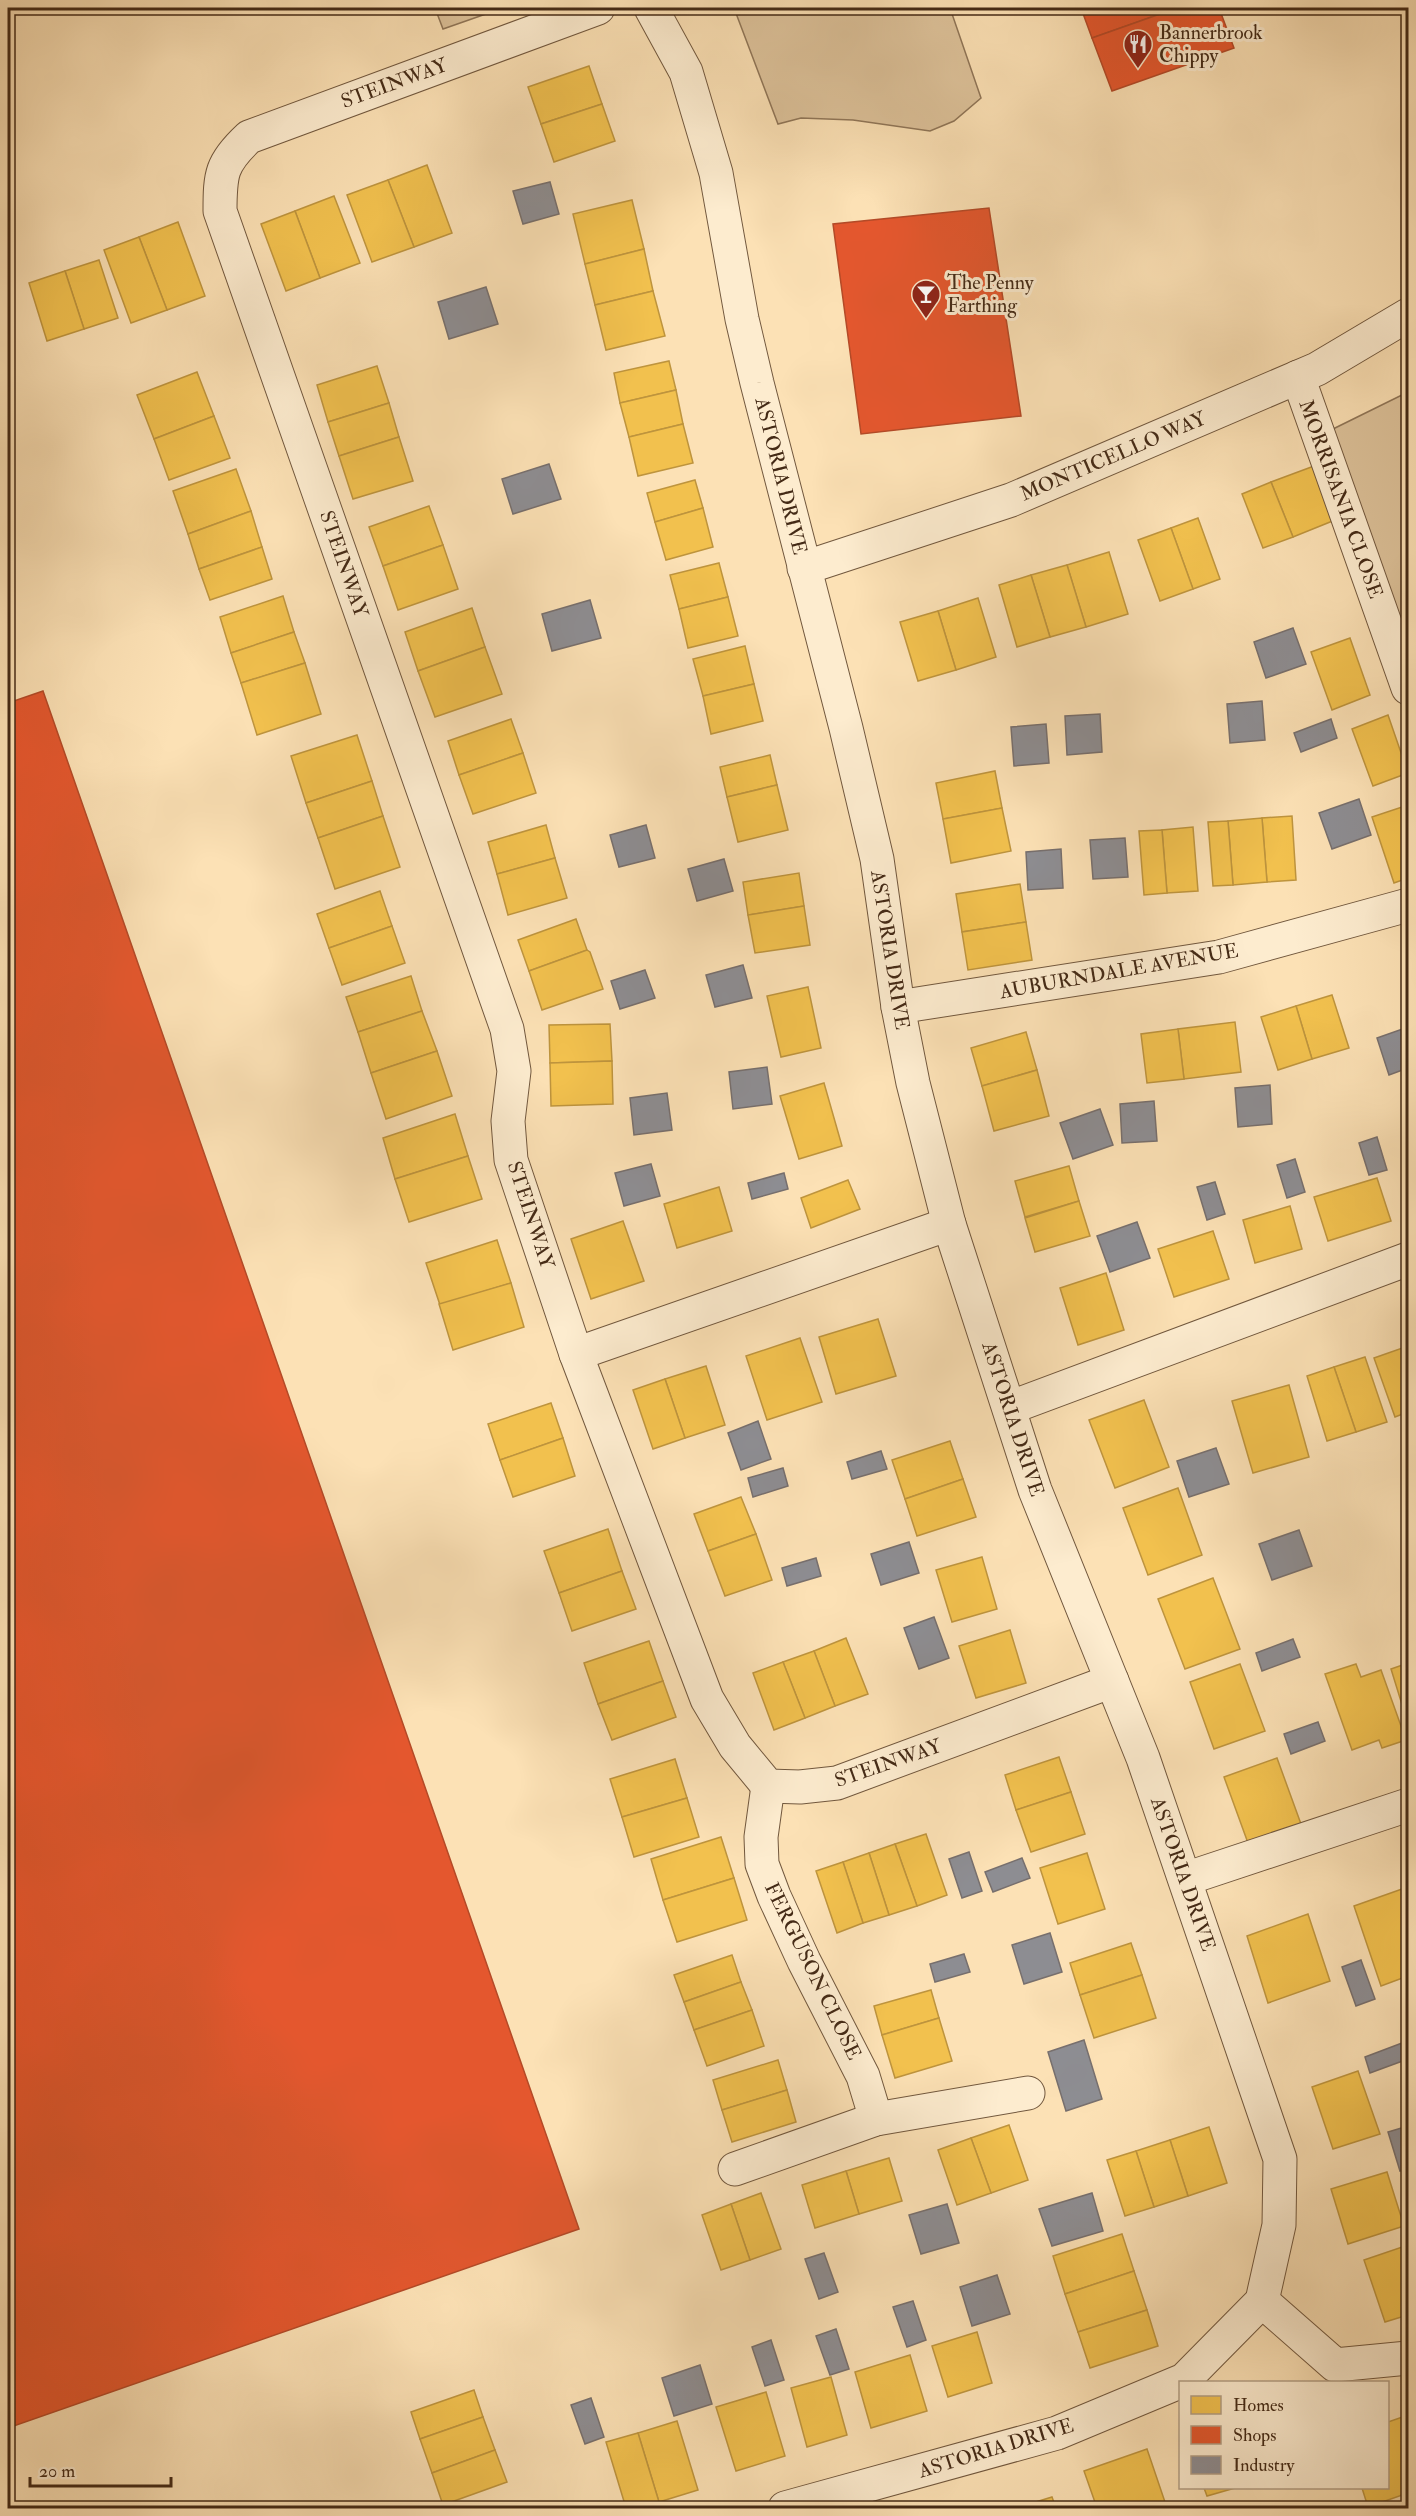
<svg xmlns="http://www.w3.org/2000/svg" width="1416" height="2516" viewBox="0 0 1416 2516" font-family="'IM FELL Double Pica',serif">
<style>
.green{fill:#ddc29a;stroke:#907658;stroke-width:1.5}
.homes{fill:#f2c14e;stroke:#be943d;stroke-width:1.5}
.shops{fill:#e4572e;stroke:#b44a27;stroke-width:1.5}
.industry{fill:#8d8d92;stroke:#776f6d;stroke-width:1.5}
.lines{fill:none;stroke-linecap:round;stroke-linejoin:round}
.street-casing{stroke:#72583e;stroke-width:35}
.street{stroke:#fdeccf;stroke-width:33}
.labels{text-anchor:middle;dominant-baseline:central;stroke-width:6;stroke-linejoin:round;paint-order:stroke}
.poi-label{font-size:20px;fill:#442a16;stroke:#fdeccf;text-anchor:start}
.street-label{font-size:20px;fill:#442a16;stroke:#fdeccf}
</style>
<rect width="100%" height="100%" fill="#fce1b5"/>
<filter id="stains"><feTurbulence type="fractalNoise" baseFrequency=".00333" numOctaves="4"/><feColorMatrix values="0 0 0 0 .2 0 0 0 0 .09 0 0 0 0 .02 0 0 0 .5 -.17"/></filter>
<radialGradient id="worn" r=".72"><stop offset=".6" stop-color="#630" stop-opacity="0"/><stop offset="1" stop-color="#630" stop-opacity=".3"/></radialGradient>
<!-- green -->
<g class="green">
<polygon points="435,8 503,8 443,29"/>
<polygon points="734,8 950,8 981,98 954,121 930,131 853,120 801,118 778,124"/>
<polygon points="1408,392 1408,661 1329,431"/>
</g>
<!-- homes -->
<g class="homes">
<polygon points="589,66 602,104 541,124 528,87"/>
<polygon points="602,104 615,141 554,162 541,124"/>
<polygon points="427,165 452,233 414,247 388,180"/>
<polygon points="388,180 414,247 372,262 347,195"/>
<polygon points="334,196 360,263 320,278 295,211"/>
<polygon points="632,200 644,249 585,264 573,214"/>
<polygon points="295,211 320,278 286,291 261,224"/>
<polygon points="178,222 205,296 167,310 139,237"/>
<polygon points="139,237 167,310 131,323 104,250"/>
<polygon points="644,249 653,291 595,305 585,264"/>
<polygon points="99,260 118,318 84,329 65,271"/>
<polygon points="65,271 84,329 47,341 29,283"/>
<polygon points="653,291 665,336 606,350 595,305"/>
<polygon points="669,361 676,390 620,403 614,373"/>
<polygon points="377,366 389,403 328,422 317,385"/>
<polygon points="197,372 214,416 154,439 137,395"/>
<polygon points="676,390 683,424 629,437 620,403"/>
<polygon points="389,403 399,437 339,456 328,422"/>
<polygon points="214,416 230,458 169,480 154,439"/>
<polygon points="683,424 693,463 638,476 629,437"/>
<polygon points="399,437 413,481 353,499 339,456"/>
<polygon points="1314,466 1335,520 1293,537 1271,482"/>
<polygon points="236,469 251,511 188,534 173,491"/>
<polygon points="695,480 703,508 655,522 647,493"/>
<polygon points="1271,482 1293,537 1263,548 1242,494"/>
<polygon points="429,506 443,545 383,566 369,527"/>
<polygon points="703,508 713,547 666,560 655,522"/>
<polygon points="251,511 262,547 199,569 188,534"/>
<polygon points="1198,518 1220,579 1193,589 1171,528"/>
<polygon points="1171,528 1193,589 1160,601 1138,540"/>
<polygon points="443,545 458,589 398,610 383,566"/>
<polygon points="262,547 272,579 210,600 199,569"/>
<polygon points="1109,552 1128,614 1086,627 1067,565"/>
<polygon points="719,563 728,597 679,609 670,575"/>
<polygon points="1067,565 1086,627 1050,637 1031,575"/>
<polygon points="1031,575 1050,637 1017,647 999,585"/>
<polygon points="283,596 294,632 231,653 220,617"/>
<polygon points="728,597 738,636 688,648 679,609"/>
<polygon points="978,598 996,657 956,670 938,611"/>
<polygon points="472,608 485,647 418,671 405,632"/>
<polygon points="938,611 956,670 918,681 900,622"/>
<polygon points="294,632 305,663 241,683 231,653"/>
<polygon points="1350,638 1370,695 1332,710 1311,652"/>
<polygon points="745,646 754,684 703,696 693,659"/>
<polygon points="485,647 502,694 435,717 418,671"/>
<polygon points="305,663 321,714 257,735 241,683"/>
<polygon points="754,684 763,721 711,734 703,696"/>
<polygon points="1388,715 1408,773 1373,786 1352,729"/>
<polygon points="511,719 523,753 459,775 448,741"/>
<polygon points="357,735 372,781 306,803 291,756"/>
<polygon points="523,753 536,793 473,814 459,775"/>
<polygon points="770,755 777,785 727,797 720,767"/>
<polygon points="995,771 1002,808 943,819 936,783"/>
<polygon points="372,781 383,816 318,838 306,803"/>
<polygon points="777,785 788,830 738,842 727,797"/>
<polygon points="1408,805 1408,878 1394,883 1372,817"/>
<polygon points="1002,808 1011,851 951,863 943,819"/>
<polygon points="383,816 400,867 335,889 318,838"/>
<polygon points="1292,816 1296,880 1267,882 1262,818"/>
<polygon points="1262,818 1267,882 1233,885 1228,821"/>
<polygon points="1228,821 1233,885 1213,886 1208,822"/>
<polygon points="546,825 555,858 497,874 488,842"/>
<polygon points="1193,827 1198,891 1167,893 1162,830"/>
<polygon points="1162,830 1167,893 1144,895 1139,831"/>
<polygon points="555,858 567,898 508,915 497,874"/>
<polygon points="799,873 804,906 748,915 743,882"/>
<polygon points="1020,884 1026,922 962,932 956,894"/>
<polygon points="380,891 392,926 329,948 317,914"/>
<polygon points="804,906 810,945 755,953 748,915"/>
<polygon points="576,919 587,950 529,971 518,940"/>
<polygon points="1026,922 1032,960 968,970 962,932"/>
<polygon points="392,926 405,963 342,985 329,948"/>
<polygon points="587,950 590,952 603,989 542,1010 529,971"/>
<polygon points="411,976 422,1011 358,1032 346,997"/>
<polygon points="808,987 821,1048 781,1057 767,996"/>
<polygon points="1332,995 1349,1048 1312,1059 1296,1006"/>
<polygon points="1296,1006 1312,1059 1278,1070 1261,1017"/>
<polygon points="422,1011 437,1051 371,1073 358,1032"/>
<polygon points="1235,1022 1241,1072 1184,1079 1178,1029"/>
<polygon points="610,1024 612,1061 550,1063 549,1025"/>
<polygon points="1178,1029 1184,1079 1147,1083 1141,1034"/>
<polygon points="1026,1032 1037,1070 982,1086 971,1048"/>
<polygon points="437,1051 452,1096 386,1119 371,1073"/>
<polygon points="612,1061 613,1104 551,1106 550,1063"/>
<polygon points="1037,1070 1049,1116 994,1131 982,1086"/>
<polygon points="824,1083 842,1146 799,1159 780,1096"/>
<polygon points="455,1114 468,1156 395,1179 383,1138"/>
<polygon points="468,1156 482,1199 409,1222 395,1179"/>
<polygon points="1069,1166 1079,1201 1025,1217 1015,1181"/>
<polygon points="1377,1178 1391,1221 1328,1241 1314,1197"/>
<polygon points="848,1180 860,1209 811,1228 801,1198"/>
<polygon points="719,1187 732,1231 677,1248 664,1204"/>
<polygon points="1079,1201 1090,1236 1035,1252 1025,1218"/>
<polygon points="1290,1206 1302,1249 1255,1263 1243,1220"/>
<polygon points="623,1221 644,1281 591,1299 571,1239"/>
<polygon points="1213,1231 1229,1279 1174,1297 1158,1249"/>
<polygon points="497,1240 511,1283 440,1305 426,1263"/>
<polygon points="1106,1273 1124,1330 1078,1345 1060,1288"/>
<polygon points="511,1283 524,1327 453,1350 439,1304"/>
<polygon points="878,1319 896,1376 836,1394 819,1337"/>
<polygon points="800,1338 822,1402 767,1420 746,1356"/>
<polygon points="1408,1346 1408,1412 1395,1417 1374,1358"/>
<polygon points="1365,1357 1387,1422 1356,1432 1334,1367"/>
<polygon points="706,1366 725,1425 685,1438 665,1379"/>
<polygon points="1334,1367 1356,1432 1327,1441 1307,1376"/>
<polygon points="665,1379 685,1438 653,1449 633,1390"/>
<polygon points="1289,1385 1309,1457 1253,1473 1232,1401"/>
<polygon points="1144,1400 1169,1467 1115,1488 1089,1420"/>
<polygon points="551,1403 563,1438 500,1460 488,1424"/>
<polygon points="563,1438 575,1476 513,1497 500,1460"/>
<polygon points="950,1441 963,1479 905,1499 892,1460"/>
<polygon points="963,1479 976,1517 917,1536 905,1499"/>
<polygon points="1178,1488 1202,1555 1148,1575 1123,1508"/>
<polygon points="741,1497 756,1534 708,1551 694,1514"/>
<polygon points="608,1529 622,1571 559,1593 544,1551"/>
<polygon points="756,1534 772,1580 725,1596 708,1551"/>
<polygon points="982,1557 997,1609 952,1622 936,1570"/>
<polygon points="622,1571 636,1609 572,1631 559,1593"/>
<polygon points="1213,1578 1240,1649 1185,1669 1158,1599"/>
<polygon points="1010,1630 1026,1683 976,1698 959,1646"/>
<polygon points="846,1638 868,1694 835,1706 814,1651"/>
<polygon points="649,1641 663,1681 598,1704 584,1663"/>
<polygon points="814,1651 835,1706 805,1718 783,1662"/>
<polygon points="783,1662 805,1718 774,1730 753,1673"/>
<polygon points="1408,1663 1408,1724 1391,1669"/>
<polygon points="1240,1664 1265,1731 1214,1749 1190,1682"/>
<polygon points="1356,1664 1361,1677 1381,1670 1406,1740 1382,1748 1379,1740 1352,1750 1325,1674"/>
<polygon points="663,1681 676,1717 612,1740 598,1704"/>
<polygon points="1059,1757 1071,1792 1016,1810 1005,1775"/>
<polygon points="1277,1758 1301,1824 1248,1843 1224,1777"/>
<polygon points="675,1759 687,1798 622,1817 610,1779"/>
<polygon points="1071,1792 1085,1834 1031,1852 1016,1810"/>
<polygon points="687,1798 699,1837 634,1857 622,1817"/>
<polygon points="926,1834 947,1895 917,1906 895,1844"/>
<polygon points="721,1837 734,1878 663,1900 651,1859"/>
<polygon points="895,1844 917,1906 889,1915 869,1853"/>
<polygon points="869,1853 889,1915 863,1923 843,1862"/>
<polygon points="1087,1853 1105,1909 1058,1924 1040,1868"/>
<polygon points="843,1862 863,1923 837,1933 816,1871"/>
<polygon points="734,1878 747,1920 677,1942 663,1900"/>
<polygon points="1402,1889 1408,1907 1408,1976 1381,1986 1354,1906"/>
<polygon points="1308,1914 1330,1981 1268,2003 1247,1936"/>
<polygon points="1131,1943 1142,1975 1080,1995 1070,1963"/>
<polygon points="732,1955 741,1982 684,2002 674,1975"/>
<polygon points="1142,1975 1156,2018 1094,2038 1080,1995"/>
<polygon points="741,1982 752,2010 694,2030 684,2002"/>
<polygon points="931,1990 939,2018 882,2035 874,2006"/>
<polygon points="752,2010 764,2046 707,2066 694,2030"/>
<polygon points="939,2018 952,2061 895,2078 882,2035"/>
<polygon points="778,2060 787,2090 722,2110 713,2080"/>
<polygon points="1358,2071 1380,2134 1333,2149 1312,2087"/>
<polygon points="787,2090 796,2122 732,2142 722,2110"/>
<polygon points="1009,2125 1028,2180 991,2193 971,2138"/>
<polygon points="1209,2127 1227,2183 1188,2196 1170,2140"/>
<polygon points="971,2138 991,2193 957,2205 938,2150"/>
<polygon points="1170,2140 1188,2196 1154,2207 1136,2151"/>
<polygon points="1136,2151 1154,2207 1125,2216 1107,2160"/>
<polygon points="889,2158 902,2201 859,2214 846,2171"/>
<polygon points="846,2171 859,2214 815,2228 802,2185"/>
<polygon points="1387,2172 1404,2226 1348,2244 1331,2189"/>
<polygon points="761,2193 781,2249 750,2260 731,2204"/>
<polygon points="731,2204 750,2260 721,2270 702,2215"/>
<polygon points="1122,2234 1134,2271 1065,2294 1053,2256"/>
<polygon points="1408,2245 1408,2315 1385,2322 1364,2260"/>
<polygon points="1134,2271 1147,2310 1078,2332 1065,2294"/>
<polygon points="1147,2310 1158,2346 1090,2368 1078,2332"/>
<polygon points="977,2332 992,2383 948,2397 932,2346"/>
<polygon points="910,2355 927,2411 871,2428 855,2372"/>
<polygon points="831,2377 847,2435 807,2447 791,2388"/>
<polygon points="474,2390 483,2417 420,2439 411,2412"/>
<polygon points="766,2392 785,2456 736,2471 716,2407"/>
<polygon points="1408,2415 1408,2493 1368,2507 1362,2488 1388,2488 1388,2422"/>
<polygon points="483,2417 495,2450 432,2473 420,2439"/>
<polygon points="677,2421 698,2490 659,2502 638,2433"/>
<polygon points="638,2433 659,2502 637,2508 626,2508 606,2442"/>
<polygon points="1147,2449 1167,2508 1097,2508 1084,2471"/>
<polygon points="495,2450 507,2482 443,2505 432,2473"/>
<polygon points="1204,2488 1235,2488 1207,2496"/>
<polygon points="1052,2497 1056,2508 1016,2508"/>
</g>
<!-- shops -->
<g class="shops">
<polygon points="1081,8 1177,8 1092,38"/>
<polygon points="1177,8 1219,8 1234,48 1112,91 1092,38"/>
<polygon points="989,208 1021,416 861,434 833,224"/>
<polygon points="43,691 579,2229 8,2428 8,703"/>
</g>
<!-- industry -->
<g class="industry">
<polygon points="550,182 559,214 523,224 513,191"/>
<polygon points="486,287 498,324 449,339 438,302"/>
<polygon points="549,464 561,499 513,514 502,479"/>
<polygon points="590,600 601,638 552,651 542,614"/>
<polygon points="1293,628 1306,664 1266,678 1254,642"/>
<polygon points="1262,701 1265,740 1230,743 1227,704"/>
<polygon points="1100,714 1102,752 1067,755 1065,716"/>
<polygon points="1331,719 1337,738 1301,752 1294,733"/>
<polygon points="1046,724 1049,763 1014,766 1011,727"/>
<polygon points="1359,799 1371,835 1332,849 1319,813"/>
<polygon points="646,825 655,858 619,867 610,835"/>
<polygon points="1125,838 1128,877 1093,879 1090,840"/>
<polygon points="1061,849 1063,888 1028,890 1026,852"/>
<polygon points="724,859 733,891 697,901 688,869"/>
<polygon points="743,965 752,998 715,1007 706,975"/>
<polygon points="645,970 655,998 620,1009 611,981"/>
<polygon points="1408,1027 1408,1068 1389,1075 1377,1038"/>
<polygon points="767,1067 772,1104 733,1109 729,1072"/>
<polygon points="1270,1085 1272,1124 1238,1127 1235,1088"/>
<polygon points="667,1093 672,1130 634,1135 630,1098"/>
<polygon points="1154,1101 1157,1141 1122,1143 1120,1104"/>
<polygon points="1100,1109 1113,1145 1073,1159 1060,1123"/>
<polygon points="1377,1137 1387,1170 1369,1175 1359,1143"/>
<polygon points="1295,1159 1305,1192 1287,1198 1277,1165"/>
<polygon points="651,1164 660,1196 624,1206 615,1173"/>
<polygon points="784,1173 788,1189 752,1199 748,1183"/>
<polygon points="1215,1182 1225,1214 1207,1220 1197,1187"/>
<polygon points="1137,1222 1150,1258 1110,1272 1097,1236"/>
<polygon points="758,1421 771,1459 741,1470 728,1433"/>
<polygon points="1216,1448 1229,1484 1189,1497 1177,1461"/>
<polygon points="881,1451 887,1469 852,1479 847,1462"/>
<polygon points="783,1468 788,1486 753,1497 748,1478"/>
<polygon points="1299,1530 1312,1566 1272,1580 1259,1544"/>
<polygon points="909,1542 919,1573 881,1585 871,1554"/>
<polygon points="816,1558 821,1576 787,1586 782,1568"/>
<polygon points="934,1617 949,1658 919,1669 904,1628"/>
<polygon points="1293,1639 1300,1657 1262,1671 1256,1653"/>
<polygon points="1318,1722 1325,1741 1291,1754 1284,1734"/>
<polygon points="969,1852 982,1891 962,1898 949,1859"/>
<polygon points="1022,1858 1030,1878 993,1892 985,1872"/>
<polygon points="1050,1933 1062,1972 1024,1984 1012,1945"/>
<polygon points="964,1954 970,1972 935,1982 930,1964"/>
<polygon points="1361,1960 1375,1999 1356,2006 1342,1967"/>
<polygon points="1084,2040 1102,2099 1066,2111 1048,2052"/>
<polygon points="1402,2043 1408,2059 1370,2073 1365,2057"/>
<polygon points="1408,2126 1408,2169 1400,2171 1388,2132"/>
<polygon points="1092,2193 1103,2231 1052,2246 1039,2209"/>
<polygon points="947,2204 959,2243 921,2254 909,2215"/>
<polygon points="824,2253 838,2292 819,2299 805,2259"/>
<polygon points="997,2275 1010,2314 972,2326 960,2287"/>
<polygon points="913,2301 926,2340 907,2347 893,2307"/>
<polygon points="836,2329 849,2369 830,2375 816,2336"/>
<polygon points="771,2340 784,2380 765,2386 752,2347"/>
<polygon points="700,2365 712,2404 674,2416 662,2378"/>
<polygon points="591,2398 604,2437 585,2444 571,2405"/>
</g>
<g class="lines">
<!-- street casing -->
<g class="street-casing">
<g id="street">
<path d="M598 8 249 137C221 163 220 174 220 211L507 1029 514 1071 508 1121 511 1160 576 1354 707 1699 735 1746 768 1786 800 1787 837 1783 1112 1681"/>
<polyline points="651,8 686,72 716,173 742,319 757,383 846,728 877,859 898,1007 913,1083 949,1224 1035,1490 1143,1758 1280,2159 1279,2225 1262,2301 1184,2380 1057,2433 785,2508"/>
<polyline points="1298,377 1408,688"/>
<polyline points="804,568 1011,500 1317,369 1408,315"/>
<polyline points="898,1007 1219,957 1408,905"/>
<polyline points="576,1354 949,1224"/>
<polyline points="1009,1408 1408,1259"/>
<polyline points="768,1786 761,1837 762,1864 774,1896 804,1961 863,2076 876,2119"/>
<polyline points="1185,1879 1408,1805"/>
<polyline points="735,2169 876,2119 1028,2093"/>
<polyline points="1262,2301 1335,2365 1408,2358"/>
</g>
</g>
<!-- street -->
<use href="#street" class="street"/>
</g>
<!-- icons -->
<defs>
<g id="restaurant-pin" transform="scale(1.5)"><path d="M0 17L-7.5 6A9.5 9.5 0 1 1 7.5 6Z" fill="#8f2418" stroke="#fdeccf"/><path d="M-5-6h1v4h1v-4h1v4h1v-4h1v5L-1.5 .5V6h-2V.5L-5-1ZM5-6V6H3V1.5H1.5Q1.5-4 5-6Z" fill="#fff"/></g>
<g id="bar-pin" transform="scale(1.5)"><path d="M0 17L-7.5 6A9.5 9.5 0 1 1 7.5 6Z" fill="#8f2418" stroke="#fdeccf"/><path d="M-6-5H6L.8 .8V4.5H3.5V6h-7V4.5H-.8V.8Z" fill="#fff"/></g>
</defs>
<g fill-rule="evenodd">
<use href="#restaurant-pin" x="1138" y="44"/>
<use href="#bar-pin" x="926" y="294"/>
</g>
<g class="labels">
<!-- poi labels -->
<g class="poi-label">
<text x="1159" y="32">Bannerbrook<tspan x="1159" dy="23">Chippy</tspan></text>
<text x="947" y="282">The Penny<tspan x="947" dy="23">Farthing</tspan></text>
</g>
<!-- street labels -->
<g class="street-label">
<text transform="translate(394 83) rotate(-20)">STEINWAY</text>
<text transform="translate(1113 456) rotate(-23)">MONTICELLO WAY</text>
<text transform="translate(781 476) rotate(76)">ASTORIA DRIVE</text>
<text transform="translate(1341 499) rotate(70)">MORRISANIA CLOSE</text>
<text transform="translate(344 564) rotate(71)">STEINWAY</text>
<text transform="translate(890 950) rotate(81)">ASTORIA DRIVE</text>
<text transform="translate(1119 971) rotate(-10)">AUBURNDALE AVENUE</text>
<text transform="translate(531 1215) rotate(72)">STEINWAY</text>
<text transform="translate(1013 1419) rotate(72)">ASTORIA DRIVE</text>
<text transform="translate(888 1763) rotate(-19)">STEINWAY</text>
<text transform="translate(1183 1874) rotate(71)">ASTORIA DRIVE</text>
<text transform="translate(813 1971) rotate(64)">FERGUSON CLOSE</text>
<text transform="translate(996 2448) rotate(-17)">ASTORIA DRIVE</text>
</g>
</g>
<!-- margin -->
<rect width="1416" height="2516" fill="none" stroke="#fce1b5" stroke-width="30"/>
<rect x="9" y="9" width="1398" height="2498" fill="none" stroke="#442a16" stroke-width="3"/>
<rect x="15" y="15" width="1386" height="2486" fill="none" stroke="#442a16" stroke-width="1.5"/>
<!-- legend -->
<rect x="1179" y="2381" width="210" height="108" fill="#fdeccf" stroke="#b39e85" stroke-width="1.5"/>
<rect x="1191" y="2396" width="30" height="18" fill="#f2c14e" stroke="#b39e85" stroke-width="1.5"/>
<text x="1233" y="2411" font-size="18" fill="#442a16">Homes</text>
<rect x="1191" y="2426" width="30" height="18" fill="#e4572e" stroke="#b39e85" stroke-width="1.5"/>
<text x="1233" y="2441" font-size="18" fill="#442a16">Shops</text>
<rect x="1191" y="2456" width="30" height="18" fill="#8d8d92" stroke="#b39e85" stroke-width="1.5"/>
<text x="1233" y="2471" font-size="18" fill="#442a16">Industry</text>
<!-- scale -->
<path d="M30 2477v9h141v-9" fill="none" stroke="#442a16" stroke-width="3"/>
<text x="39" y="2477" font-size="18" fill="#442a16" stroke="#fdeccf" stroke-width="4.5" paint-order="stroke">20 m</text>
<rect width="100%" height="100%" filter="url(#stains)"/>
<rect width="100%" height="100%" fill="url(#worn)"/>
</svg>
